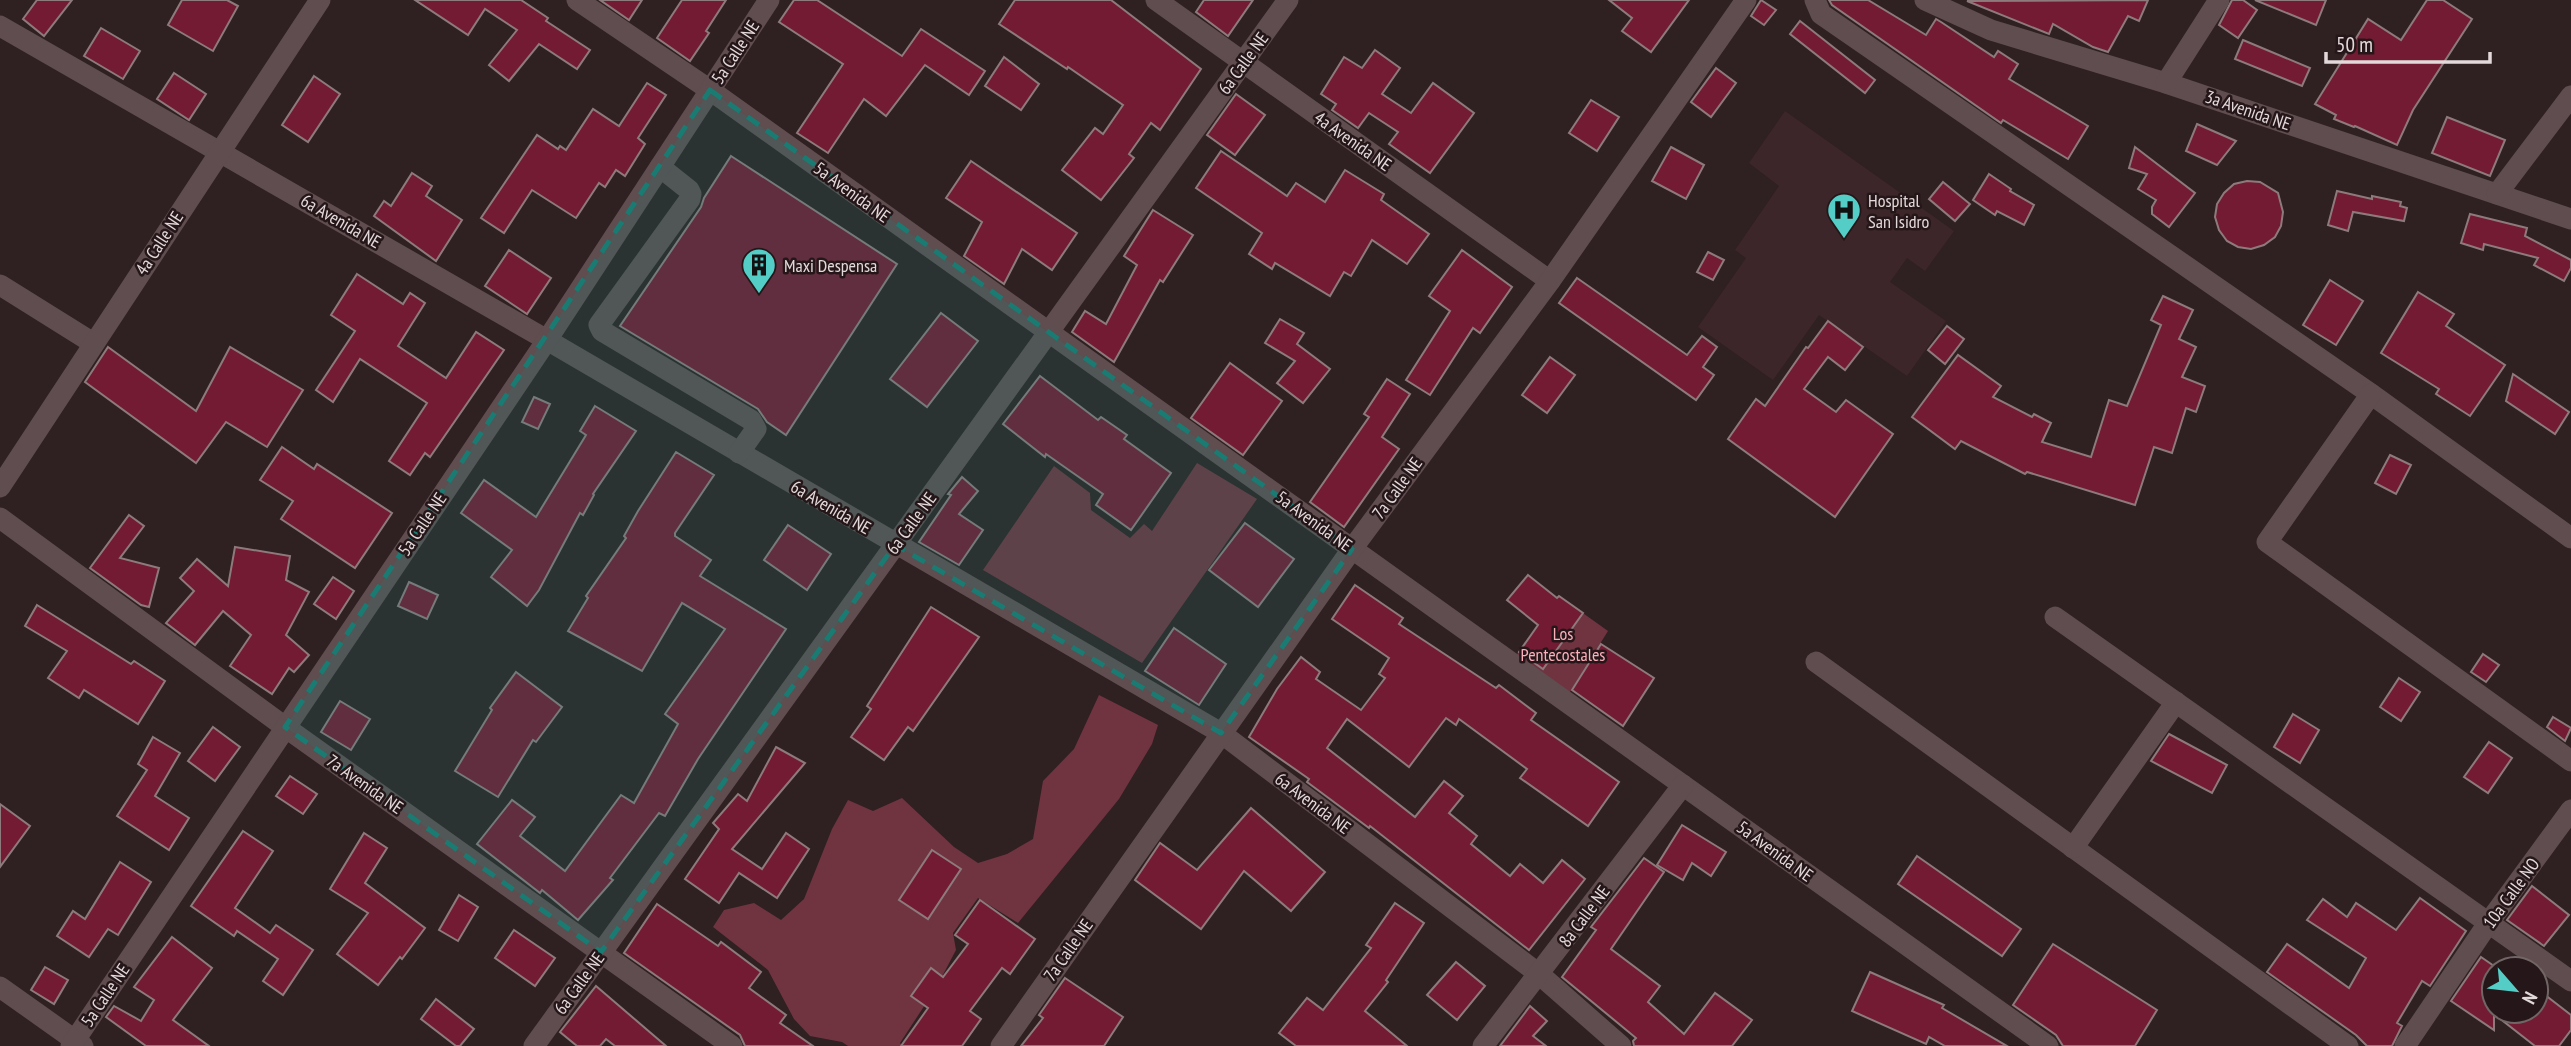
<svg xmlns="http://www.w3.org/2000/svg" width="2571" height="1046" viewBox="0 0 2571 1046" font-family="'PT Sans Narrow',sans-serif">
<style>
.built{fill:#3c2629}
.green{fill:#6f343f}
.building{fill:#731b32;stroke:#8d7a7c;stroke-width:2}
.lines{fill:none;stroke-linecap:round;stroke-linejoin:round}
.minor{stroke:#5f4d4f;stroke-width:21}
.marked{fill:#1a7b73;fill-opacity:0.2;stroke:#1a7b73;stroke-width:5;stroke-dasharray:14 9;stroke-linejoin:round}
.labels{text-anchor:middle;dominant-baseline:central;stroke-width:5;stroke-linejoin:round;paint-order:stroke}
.street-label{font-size:18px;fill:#e4d9da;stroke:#251719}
.poi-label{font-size:18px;fill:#e4d9da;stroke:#251719;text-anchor:start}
.park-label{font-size:18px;fill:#fdb0bb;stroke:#251719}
</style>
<rect width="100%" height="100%" fill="#2f2022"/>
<!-- built -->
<polygon class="built" points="1785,111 1954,231 1925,271 1907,258 1890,282 1946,321 1907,376 1819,315 1773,380 1698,327 1746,258 1735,250 1779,186 1749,163"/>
<!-- green -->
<g class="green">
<polygon points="1197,463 1257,499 1142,663 983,570 1054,466 1090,493 1091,510 1130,538 1144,524 1152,531"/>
<polygon points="1559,596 1608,631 1568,695 1515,657"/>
<polygon points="1099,695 1158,725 1152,744 1119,799 1018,923 978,898 953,933 956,950 936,988 900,1043 902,1046 848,1046 842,1042 810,1036 794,1019 768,970 713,927 724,910 754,903 781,920 804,899 832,829 848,800 873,811 902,798 954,847 978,863 1007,854 1033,839 1043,781 1074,749"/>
</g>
<!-- building -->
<g class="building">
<polygon points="37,0 72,0 44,36 23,19"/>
<polygon points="182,0 227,0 238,6 213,51 168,25"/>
<polygon points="415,0 521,0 548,18 546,21 590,50 577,69 539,44 509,81 489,65 517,30 485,9 468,35"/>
<polygon points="600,0 642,0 629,20"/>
<polygon points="682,0 726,0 706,31 709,33 690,61 657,38"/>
<polygon points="794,0 817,0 902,56 921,29 985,71 969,95 925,65 886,116 864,99 828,153 797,133 843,64 779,22"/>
<polygon points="1015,0 1111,0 1201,69 1160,130 1151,123 1129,154 1134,158 1101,200 1062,170 1095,128 1103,134 1123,105 1068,67 1067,69 999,24"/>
<polygon points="1204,0 1253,0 1228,36 1196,12"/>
<polygon points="1609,0 1689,0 1651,52 1622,31 1632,18"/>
<polygon points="1761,0 1776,10 1764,25 1751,16"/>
<polygon points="1829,0 1868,0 1926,35 1936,19 1941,22 1994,57 1998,51 2018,64 2009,79 2088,126 2068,159 2003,120 2001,123 1832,5"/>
<polygon points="2148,0 2139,21 2128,16 2108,52 2093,47 2053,24 2049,34 1967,1"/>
<polygon points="2232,0 2243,0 2257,10 2238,38 2219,25"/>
<polygon points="2255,0 2326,0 2316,25"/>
<polygon points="2427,0 2443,0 2472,19 2413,110 2397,145 2355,126 2354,127 2334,119 2336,115 2315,104 2368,19 2401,40"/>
<polygon points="1800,21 1875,80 1865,93 1790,34"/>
<polygon points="101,28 140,51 123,79 84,56"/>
<polygon points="2243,40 2310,68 2302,86 2235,59"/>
<polygon points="1375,50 1400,68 1382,94 1411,113 1433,83 1474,113 1430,173 1389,144 1398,132 1369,113 1358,128 1332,110 1336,104 1321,94 1344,57 1362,68"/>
<polygon points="1004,57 1039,84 1021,110 985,86"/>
<polygon points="1716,68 1736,83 1711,117 1691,102"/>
<polygon points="174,73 206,94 189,120 157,99"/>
<polygon points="314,76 340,94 308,142 282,125"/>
<polygon points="647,83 666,95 638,138 645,144 625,176 616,170 605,187 599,183 576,218 532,190 504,233 481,218 537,135 558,149 560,146 566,150 593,109 619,126"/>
<polygon points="1236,94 1265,115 1235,155 1207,135"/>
<polygon points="1591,100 1619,117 1597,151 1569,133"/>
<polygon points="2447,117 2505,140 2490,176 2432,153"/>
<polygon points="2197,124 2236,141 2217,165 2186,151"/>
<polygon points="1671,147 1704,165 1686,199 1652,181"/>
<polygon points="2135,147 2195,193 2169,227 2152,214 2152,207 2156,200 2138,189 2147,174 2129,168"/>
<polygon points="1221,151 1287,196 1296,183 1325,202 1345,170 1384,194 1381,200 1429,234 1407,264 1372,240 1351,276 1344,272 1330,296 1275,263 1272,269 1249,254 1262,233 1196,188"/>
<polygon points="731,156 897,264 786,435 767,422 758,409 620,326 701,207 704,198"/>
<polygon points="971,161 1077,233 1052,270 1022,249 1004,284 964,256 982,222 946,198"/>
<polygon points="412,173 432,186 426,196 462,220 436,261 374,216 384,201 391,206"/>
<polygon points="1989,174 2011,189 2010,191 2034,205 2024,225 1997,211 1995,215 1973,200"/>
<polygon points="2247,181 2260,182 2278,193 2283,212 2281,226 2275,237 2264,245 2251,249 2238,247 2227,241 2219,230 2215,217 2217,204 2224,193 2234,184"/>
<polygon points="1943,182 1970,204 1955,221 1929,199"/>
<polygon points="2337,191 2372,199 2372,196 2401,202 2400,206 2407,208 2404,221 2353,212 2348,231 2328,225"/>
<polygon points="1153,210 1193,235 1163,282 1160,280 1114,362 1072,332 1085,311 1106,324 1137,265 1124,256"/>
<polygon points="2470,214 2527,228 2525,236 2571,260 2571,268 2564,281 2534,265 2538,258 2484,244 2483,250 2461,243"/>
<polygon points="509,250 551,278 527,314 485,286"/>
<polygon points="1462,250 1512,287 1480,333 1473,328 1430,395 1406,380 1450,311 1429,296"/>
<polygon points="1708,252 1724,260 1713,280 1697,272"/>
<polygon points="357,274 403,304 410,293 425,303 398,346 446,378 476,332 504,350 430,457 425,453 410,475 389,461 427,403 360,359 333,402 316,390 355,331 331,315"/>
<polygon points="1577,278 1687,355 1702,336 1717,347 1703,367 1714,375 1696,400 1559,303"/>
<polygon points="2330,280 2363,301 2336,345 2303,325"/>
<polygon points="2418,292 2454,314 2446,326 2505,365 2470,416 2436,394 2439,389 2381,353"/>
<polygon points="2163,296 2193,310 2179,339 2196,347 2182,377 2205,386 2196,412 2186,408 2172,453 2154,447 2135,505 2027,472 2025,474 1961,441 1955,449 1912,417 1958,355 2001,386 1993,397 2032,417 2034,414 2051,423 2042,442 2091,457 2109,400 2127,406 2161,325 2151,320"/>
<polygon points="941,313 978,341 927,407 890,379"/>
<polygon points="1280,319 1304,333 1297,344 1330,369 1303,403 1277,383 1295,361 1265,343"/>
<polygon points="1828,321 1863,347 1845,370 1828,357 1804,389 1836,412 1846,400 1893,434 1835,517 1728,439 1756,399 1765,406 1806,347 1808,348"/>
<polygon points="1947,326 1964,339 1945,364 1928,350"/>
<polygon points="108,347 196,411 230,347 303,390 267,447 226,422 196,463 85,382"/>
<polygon points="1550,357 1575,375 1547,413 1522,395"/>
<polygon points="1230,363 1282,401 1243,455 1191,418"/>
<polygon points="2513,374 2569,412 2555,434 2506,401"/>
<polygon points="1040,376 1098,420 1101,417 1127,435 1124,439 1171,473 1131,530 1096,505 1103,494 1046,454 1045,457 1003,424"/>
<polygon points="1387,379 1410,394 1382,437 1399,449 1344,527 1310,502 1369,417 1364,414"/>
<polygon points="534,397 550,404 538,429 522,422"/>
<polygon points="595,406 636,431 593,494 594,495 583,515 580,513 539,590 527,606 491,577 512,550 461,513 484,480 536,517 586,435 580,431"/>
<polygon points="282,447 314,469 317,464 392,513 355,568 281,519 293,501 260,480"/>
<polygon points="676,452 714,475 675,533 675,536 711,560 700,576 786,629 698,759 665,816 659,813 610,878 613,880 578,920 542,890 540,893 477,844 512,800 535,817 520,836 565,871 621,795 634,803 678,724 665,714 725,629 682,603 642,671 568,631 588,598 586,596 626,538 624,536 638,511"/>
<polygon points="2390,455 2411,465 2396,494 2375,483"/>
<polygon points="962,477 978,491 959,514 983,530 959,565 919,542 951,495 948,494"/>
<polygon points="129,515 144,526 120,558 159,568 149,607 141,605 90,568"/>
<polygon points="1245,523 1294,559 1258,607 1209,570"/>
<polygon points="788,525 831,554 807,590 764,560"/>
<polygon points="235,547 290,556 286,580 309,592 286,635 309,655 294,672 289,668 272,694 230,666 251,635 223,611 195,645 166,623 194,591 180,578 197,559 228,586"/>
<polygon points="1528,575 1557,598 1559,596 1583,613 1543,669 1519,652 1538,625 1507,600"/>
<polygon points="333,577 354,591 336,619 314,604"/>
<polygon points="409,582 438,595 427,619 398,606"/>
<polygon points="1355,585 1403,618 1399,624 1496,688 1499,685 1536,713 1531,720 1619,782 1588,826 1520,778 1527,769 1459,719 1456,725 1446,718 1409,767 1347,719 1327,748 1415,817 1444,781 1463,796 1449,813 1477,836 1471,844 1510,876 1520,864 1543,883 1562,860 1585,879 1529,950 1370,826 1369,828 1307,782 1309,779 1249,737 1277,689 1301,657 1320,672 1316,679 1361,710 1385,678 1379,674 1389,658 1332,619"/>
<polygon points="37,605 131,664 134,661 165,681 138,724 84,690 79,698 48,678 67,651 25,626"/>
<polygon points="931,607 979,637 913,731 908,727 884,760 851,737 871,709 867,706"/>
<polygon points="1174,628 1226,664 1199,705 1145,671"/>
<polygon points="1601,644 1654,678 1623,726 1572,690"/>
<polygon points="2483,654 2499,665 2486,682 2471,672"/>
<polygon points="516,672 562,707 536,742 533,740 498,797 455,771 492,710 490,708"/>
<polygon points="2399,678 2420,692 2401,721 2380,707"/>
<polygon points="340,701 370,719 351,750 321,732"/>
<polygon points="2293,714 2319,730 2300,763 2274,747"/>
<polygon points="2553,717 2571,728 2565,741 2547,727"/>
<polygon points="213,727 240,747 215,781 188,761"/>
<polygon points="2169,734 2227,765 2212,793 2151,761"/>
<polygon points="153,737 180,753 155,796 189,818 169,850 117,816 147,770 138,764"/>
<polygon points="2489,742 2512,758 2488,793 2464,777"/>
<polygon points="776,747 805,763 732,849 762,869 786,833 809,849 777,898 739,873 719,903 685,879 719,829 713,823 738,794 747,801"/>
<polygon points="290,776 317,794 303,814 276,796"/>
<polygon points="0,804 30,826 0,867"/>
<polygon points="1251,808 1325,872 1291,911 1244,871 1201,929 1135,880 1160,843 1197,870"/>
<polygon points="1682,825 1726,852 1711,876 1692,863 1683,880 1657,865"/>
<polygon points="243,831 273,851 235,908 270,933 276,925 313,950 283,995 263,981 278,959 237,931 234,936 191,906"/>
<polygon points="364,833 387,848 365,883 425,928 402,959 400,957 378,985 337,954 368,913 330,889"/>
<polygon points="932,850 961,869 928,919 899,900"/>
<polygon points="1917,856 2021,929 2002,956 1898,884"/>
<polygon points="1644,858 1664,872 1611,949 1660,986 1648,1002 1684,1034 1715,993 1752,1020 1732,1046 1634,1046 1633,1041 1636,1038 1562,977 1596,930 1591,927"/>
<polygon points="120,862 151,882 118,935 108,929 89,957 57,936 73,911 85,919"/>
<polygon points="2532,886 2569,915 2544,946 2507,920"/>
<polygon points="459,895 478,907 458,941 439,930"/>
<polygon points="2420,898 2466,931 2430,986 2422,981 2397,1023 2402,1026 2392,1046 2367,1046 2356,1035 2267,972 2287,944 2349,988 2366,958 2307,920 2323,899 2347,917 2356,903 2396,930"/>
<polygon points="980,900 1035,939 1010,974 1002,968 970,1011 981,1019 962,1046 901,1046 928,1008 911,996 931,968 943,977 968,944 955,935"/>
<polygon points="1395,903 1424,923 1386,980 1388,982 1365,1011 1407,1046 1296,1046 1279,1033 1307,998 1323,1010 1371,948 1366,945"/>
<polygon points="657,904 718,946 721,942 761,972 749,988 786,1015 780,1023 813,1046 745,1046 740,1035 624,953"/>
<polygon points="514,930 555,958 535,986 495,958"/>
<polygon points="172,937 212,968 173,1020 209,1046 146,1046 106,1017 114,1006 141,1021 154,1000 134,987"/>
<polygon points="2053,944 2157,1010 2135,1046 2063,1046 2056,1035 2013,1005"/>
<polygon points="2481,957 2494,966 2494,1011 2536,1011 2536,988 2571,1015 2571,1030 2559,1046 2535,1046 2494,1014 2494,1030 2451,1001"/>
<polygon points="1456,962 1485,986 1457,1020 1427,995"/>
<polygon points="45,967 68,980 54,1004 31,990"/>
<polygon points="1870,972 1944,1005 1942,1008 2007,1046 1945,1046 1929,1037 1926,1044 1852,1011"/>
<polygon points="1065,978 1123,1017 1104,1046 1021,1046 1043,1018 1039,1015"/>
<polygon points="596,986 666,1046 615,1046 606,1039 600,1046 577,1046 560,1032"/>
<polygon points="436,999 474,1029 460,1046 456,1046 421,1019"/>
<polygon points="1530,1006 1547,1021 1533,1036 1546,1046 1500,1046"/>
</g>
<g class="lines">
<!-- minor -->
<g class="minor">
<polyline points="577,0 710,90 2048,1046"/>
<polyline points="1156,0 1550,281"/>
<polyline points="1815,0 1821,14 2371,394 2571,538"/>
<polyline points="1925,0 1991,30 2166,83 2571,219"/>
<polyline points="0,26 547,340 1221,733 1539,974 1621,1046"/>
<polyline points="2166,83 2219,0"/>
<polyline points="660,167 689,190 691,194 690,199 599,325 602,331 751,420 756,429 739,453"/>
<polyline points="2497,194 2571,96"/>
<polyline points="0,285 93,343"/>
<polyline points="2371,394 2267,542 2571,761"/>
<polyline points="0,487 320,0"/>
<polyline points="0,518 285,727 732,1046"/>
<polyline points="2055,617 2571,981"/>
<polyline points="1816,662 2348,1046"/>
<polyline points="2073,848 2176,702"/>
<polyline points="0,987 83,1046"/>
<polyline points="71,1046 547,340 769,0"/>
<polyline points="534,1046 1288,0"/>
<polyline points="1001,1046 1352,549 1550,281 1746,0"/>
<polyline points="1483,1046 1683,785"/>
<polyline points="2405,1046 2489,922 2571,810"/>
</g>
</g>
<!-- marked area -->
<path class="marked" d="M710 90 1352 549 1221 733 895 545 601 952 285 727Z"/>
<!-- icons -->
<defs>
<g id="hospital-pin" transform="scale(1.75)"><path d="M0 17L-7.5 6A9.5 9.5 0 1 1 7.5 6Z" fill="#54cdc7" stroke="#251719"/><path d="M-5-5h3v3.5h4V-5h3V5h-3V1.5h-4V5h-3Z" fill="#111"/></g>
<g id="building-pin" transform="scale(1.75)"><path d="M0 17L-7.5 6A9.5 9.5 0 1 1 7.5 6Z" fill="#54cdc7" stroke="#251719"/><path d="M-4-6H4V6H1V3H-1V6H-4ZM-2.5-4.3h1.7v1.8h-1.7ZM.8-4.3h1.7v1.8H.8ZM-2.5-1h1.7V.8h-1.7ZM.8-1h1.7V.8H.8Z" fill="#111"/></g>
</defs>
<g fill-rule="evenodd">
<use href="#hospital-pin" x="1844" y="210"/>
<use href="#building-pin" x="759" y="265"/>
</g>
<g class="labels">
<!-- street labels -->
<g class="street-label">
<text transform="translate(735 52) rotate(-57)">5a Calle NE</text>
<text transform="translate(1243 63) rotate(-54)">6a Calle NE</text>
<text transform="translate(2248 110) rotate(19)">3a Avenida NE</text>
<text transform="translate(1353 141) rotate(35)">4a Avenida NE</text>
<text transform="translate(852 192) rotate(36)">5a Avenida NE</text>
<text transform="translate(341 221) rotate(30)">6a Avenida NE</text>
<text transform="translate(159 243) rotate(-57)">4a Calle NE</text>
<text transform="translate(1397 488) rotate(-54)">7a Calle NE</text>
<text transform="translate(831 507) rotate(30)">6a Avenida NE</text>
<text transform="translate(1314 521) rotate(36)">5a Avenida NE</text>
<text transform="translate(911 523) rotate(-54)">6a Calle NE</text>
<text transform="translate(422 524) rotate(-56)">5a Calle NE</text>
<text transform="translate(365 784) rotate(35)">7a Avenida NE</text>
<text transform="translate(1313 803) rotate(37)">6a Avenida NE</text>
<text transform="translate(1775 851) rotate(36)">5a Avenida NE</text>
<text transform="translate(2511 893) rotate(-54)">10a Calle NO</text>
<text transform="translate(1584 916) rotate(-53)">8a Calle NE</text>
<text transform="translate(1068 950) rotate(-55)">7a Calle NE</text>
<text transform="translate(579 983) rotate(-54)">6a Calle NE</text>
<text transform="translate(105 995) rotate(-56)">5a Calle NE</text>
</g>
<!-- poi labels -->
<g class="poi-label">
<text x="1868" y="200">Hospital<tspan x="1868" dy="21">San Isidro</tspan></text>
<text x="784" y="265">Maxi Despensa</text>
</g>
<!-- park labels -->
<g class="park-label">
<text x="1563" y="633">Los<tspan x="1563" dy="21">Pentecostales</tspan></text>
</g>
</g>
<!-- north arrow -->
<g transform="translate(2515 990) rotate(118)"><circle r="33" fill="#251719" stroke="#716566" stroke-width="2"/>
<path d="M0-5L12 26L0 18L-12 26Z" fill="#54cdc7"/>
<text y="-10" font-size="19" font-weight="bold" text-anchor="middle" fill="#e4d9da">N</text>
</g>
<!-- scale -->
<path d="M2326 52v10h164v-10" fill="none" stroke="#e4d9da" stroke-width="3.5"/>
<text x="2336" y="52" font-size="21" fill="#e4d9da" stroke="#251719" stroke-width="5" paint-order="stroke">50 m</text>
</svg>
